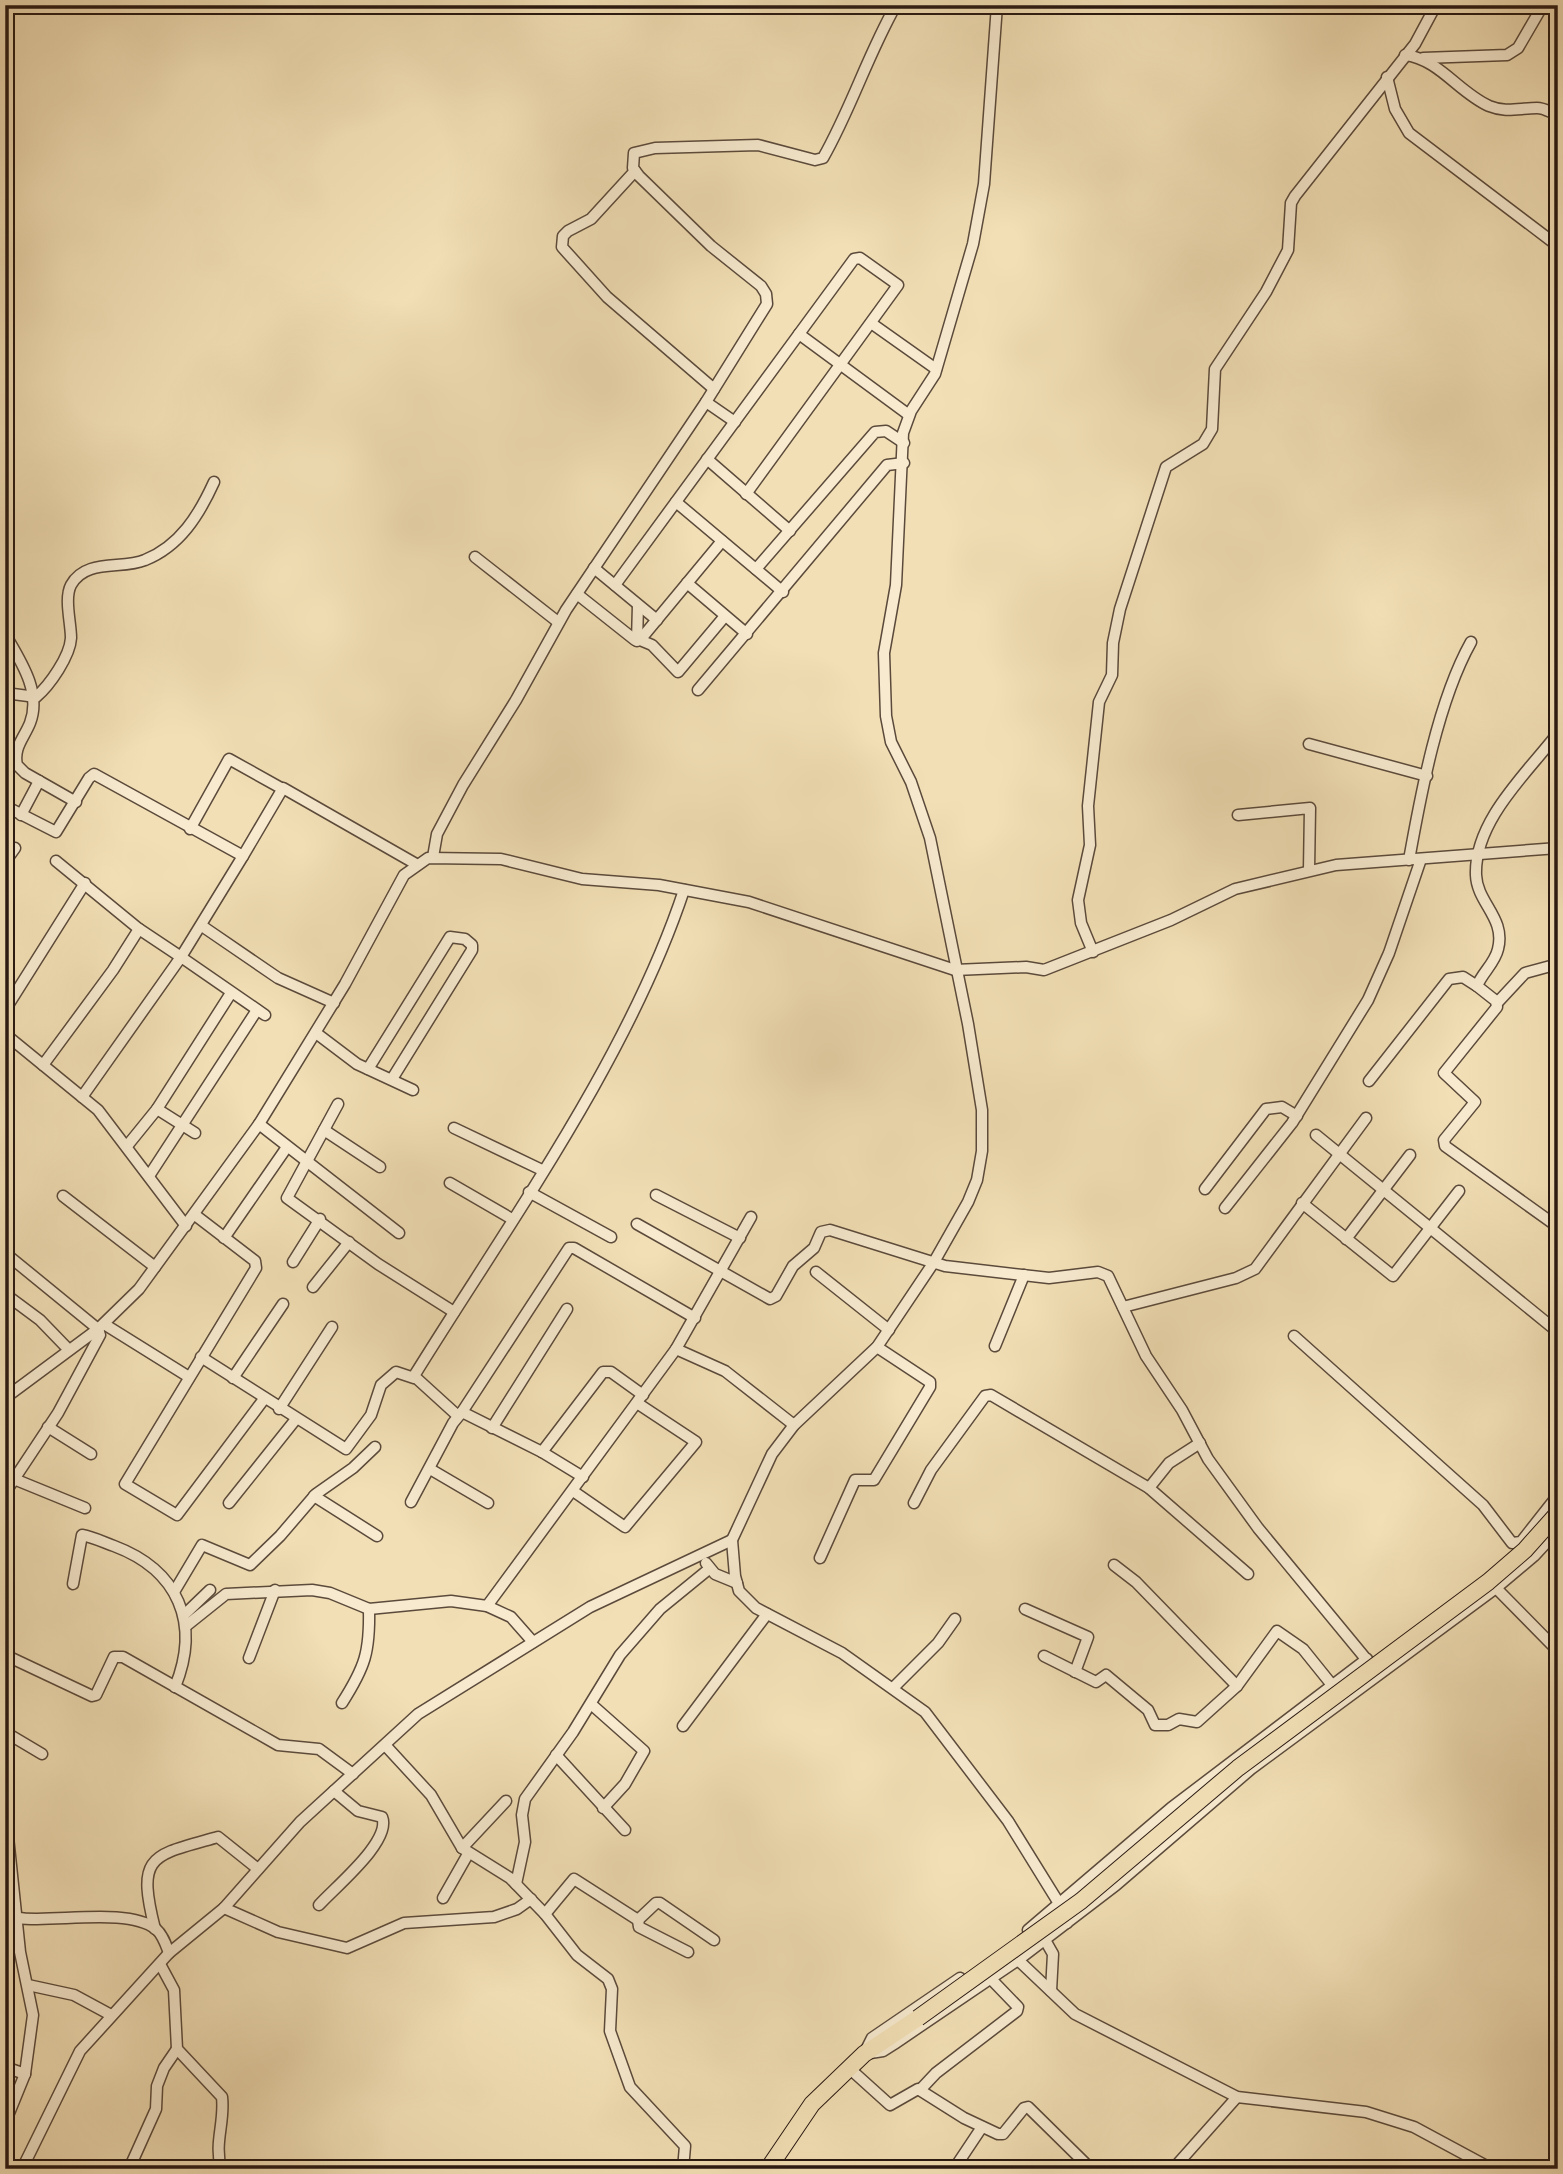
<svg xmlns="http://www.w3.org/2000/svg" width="1563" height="2174" viewBox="0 0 1563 2174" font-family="'IM FELL English',serif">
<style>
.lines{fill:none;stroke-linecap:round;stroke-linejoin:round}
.minor-casing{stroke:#5b4a3b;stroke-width:13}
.primary-casing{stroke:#291912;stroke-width:18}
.minor{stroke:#f7eacf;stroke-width:10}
.primary{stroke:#f2dfb5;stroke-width:16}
.primary-bridge-casing{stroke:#291912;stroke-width:18;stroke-linecap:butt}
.primary-bridge{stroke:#f2dfb5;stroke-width:16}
</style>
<rect width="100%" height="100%" fill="#f2dfb5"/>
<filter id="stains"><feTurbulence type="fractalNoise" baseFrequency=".00286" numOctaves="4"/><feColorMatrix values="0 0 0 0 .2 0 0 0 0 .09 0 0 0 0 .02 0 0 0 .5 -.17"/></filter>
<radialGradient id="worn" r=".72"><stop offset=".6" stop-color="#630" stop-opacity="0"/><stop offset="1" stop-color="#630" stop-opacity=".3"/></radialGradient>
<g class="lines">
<!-- minor casing -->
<g class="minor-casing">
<g id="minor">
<polyline points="997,5 984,184 973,244 935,374 911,411 903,433 896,585 884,653 886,716 891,742 911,782 930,838 968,1024 982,1110 982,1151 977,1180 968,1202 934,1262 877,1347 794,1425 772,1454 732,1540 735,1576 739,1591 756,1608 842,1653 925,1712 1008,1821 1060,1905 1067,1923"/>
<path d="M1405 55C1439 59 1458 92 1489 106 1506 113 1519 108 1537 108 1545 108 1551 113 1558 115"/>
<polyline points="1423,58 1507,55 1518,48 1543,5"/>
<polyline points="1387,77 1395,109 1409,133 1558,246"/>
<polyline points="635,171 591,219 568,231 563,236 562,247 607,297 714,389"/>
<polyline points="871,323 936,369"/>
<polyline points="706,402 735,422"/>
<polyline points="707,459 790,531"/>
<polyline points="746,494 898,285 860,258 854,259 799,334"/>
<polyline points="676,502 783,592"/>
<polyline points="475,557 558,622"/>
<polyline points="594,568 657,620"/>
<polyline points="756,569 875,432 886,431 904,443"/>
<polyline points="687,583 747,634"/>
<polyline points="615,585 799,334 909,415"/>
<polyline points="577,594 635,640 640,640 722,541"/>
<path d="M5 634C20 660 42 692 30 723 24 738 13 748 17 765L25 773 76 802"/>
<polyline points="640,640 652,645 678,672 725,616"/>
<polyline points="637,641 638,605"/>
<polyline points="698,690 887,465 904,463"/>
<path d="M5 697 13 694 36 697C50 685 70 656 71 638 71 623 64 598 71 585 86 558 122 570 145 560 180 546 199 515 214 482"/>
<path d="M1558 733C1527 773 1474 821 1476 875 1477 903 1506 918 1498 949 1495 963 1482 973 1477 986L1496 1001 1497 1007 1444 1073 1475 1102 1444 1140 1445 1146 1558 1227"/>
<polyline points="1309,744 1427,776"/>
<polyline points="5,806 56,832 89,778 94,774 243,856 283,788 416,864"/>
<polyline points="21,815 39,781"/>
<polyline points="1238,815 1310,808 1309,870"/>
<polyline points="190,829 229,759 281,788"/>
<path d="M433 857 437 834 463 785 516 700 566 610 706 402 767 304 766 294 761 286 711 246 639 176 633 168 634 153 655 148 758 145 815 160 823 158C851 109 868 54 896 5"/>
<path d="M1409 860C1421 793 1438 701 1471 642"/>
<polyline points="56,861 139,929 181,957 243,856"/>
<polyline points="5,862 15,848"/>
<polyline points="202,926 278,978 334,1003"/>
<polyline points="1093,952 1081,923 1078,900 1090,845 1088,806 1099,702 1112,675 1113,643 1120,609 1166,467 1203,444 1212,429 1215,369 1266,292 1288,250 1291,203 1295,196 1415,44 1436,5"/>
<polyline points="1497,1003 1525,973 1558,964"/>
<polyline points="5,1010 85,883"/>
<polyline points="316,1033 357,1064 413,1090"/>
<polyline points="5,1034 98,1110 186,1226"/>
<polyline points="43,1065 113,970 139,929"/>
<polyline points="368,1069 450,937 465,939 472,945 472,950 392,1079"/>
<polyline points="1369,1081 1449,979 1463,977 1477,986"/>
<polyline points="82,1097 181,957 265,1015"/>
<polyline points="338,1104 287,1198 378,1264 454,1312"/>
<polyline points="157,1109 195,1133"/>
<polyline points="259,1124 399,1233"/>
<polyline points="454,1128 542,1170"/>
<polyline points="324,1130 380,1167"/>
<polyline points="1316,1135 1558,1332"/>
<polyline points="127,1146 157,1109 231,993"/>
<polyline points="149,1176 257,1010"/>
<polyline points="450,1183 512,1219"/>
<polyline points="1205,1189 1266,1109 1282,1107 1297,1116"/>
<polyline points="529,1192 611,1237"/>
<polyline points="656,1195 740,1238"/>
<polyline points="63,1196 155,1267"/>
<polyline points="1302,1203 1393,1276 1459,1191"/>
<polyline points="1225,1208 1292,1123 1368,1000 1389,953 1421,859"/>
<polyline points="195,1215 255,1261 256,1268 125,1484 177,1515 264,1399"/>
<polyline points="637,1224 770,1299 776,1296 793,1266 814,1248 821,1232 830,1230 945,1266 1049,1278 1098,1272 1108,1276 1146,1356 1182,1410 1208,1459 1258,1528 1371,1665"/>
<polyline points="224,1238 287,1147"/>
<polyline points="1346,1239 1410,1155"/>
<polyline points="5,1253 98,1329 100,1335 58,1413 5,1493"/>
<polyline points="293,1262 320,1219"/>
<polyline points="816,1272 889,1330"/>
<polyline points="313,1287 349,1242"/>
<polyline points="5,1294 40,1320 69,1350"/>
<polyline points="1123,1307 1236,1278 1255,1269 1366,1118"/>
<polyline points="104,1324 189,1377"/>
<polyline points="1294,1336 1483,1505 1512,1543 1521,1542 1558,1495"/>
<polyline points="995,1346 1024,1275"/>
<polyline points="676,1349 751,1217"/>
<polyline points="201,1357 346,1449 371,1415 381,1385 396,1372 414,1378"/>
<polyline points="233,1378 283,1304"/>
<polyline points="5,1398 98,1329 139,1289 259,1124 345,984 404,875 428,858 501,859 582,879 659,885 749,902 955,970 1026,967 1044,970 1171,920 1235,889 1336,865 1558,848"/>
<polyline points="279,1409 332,1327"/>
<path d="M458 1416 414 1376C508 1224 628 1059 684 890"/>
<polyline points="48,1427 91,1454"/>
<polyline points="492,1428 567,1309"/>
<polyline points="542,1452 603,1372 611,1372 643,1395"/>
<polyline points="430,1469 488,1503"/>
<polyline points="583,1477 542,1452 462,1412 569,1248 574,1248 695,1318"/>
<polyline points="14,1479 85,1508"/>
<polyline points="1149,1488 1169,1463 1200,1443"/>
<polyline points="573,1491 625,1527 696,1442 637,1403"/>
<polyline points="314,1496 377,1536"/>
<polyline points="411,1502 453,1423 462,1412"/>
<polyline points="229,1503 296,1419"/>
<polyline points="914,1503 931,1470 985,1396 991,1395 1149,1488 1248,1574"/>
<polyline points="820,1558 855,1480 874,1480 930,1387 930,1382 877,1347"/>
<polyline points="706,1563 715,1574 737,1583"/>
<polyline points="1114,1565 1136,1582 1237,1686"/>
<path d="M73 1584 82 1535C93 1537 103 1542 114 1546 178 1570 201 1623 175 1687"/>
<polyline points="1496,1588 1558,1651"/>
<polyline points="174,1592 202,1545 250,1565 280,1536 316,1494 353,1468 375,1447"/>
<polyline points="487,1606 676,1349 725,1371 794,1425"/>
<polyline points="1025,1609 1088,1637 1075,1672"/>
<polyline points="184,1615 210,1590"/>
<polyline points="186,1626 226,1594 312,1590 330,1593 369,1609 451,1601 487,1606 511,1617 533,1642"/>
<polyline points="5,1655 92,1696 96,1695 114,1657 123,1657 278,1745 319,1749 353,1774"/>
<polyline points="1044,1656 1096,1682 1106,1675 1148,1710 1155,1725 1168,1725 1179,1719 1197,1722 1237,1686 1277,1631 1303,1649 1332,1685"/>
<polyline points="249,1658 275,1590"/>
<polyline points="893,1688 938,1643 955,1619"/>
<path d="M342 1703C365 1667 370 1652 369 1609"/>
<polyline points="591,1704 644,1751 625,1784 603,1808"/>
<polyline points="683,1726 767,1614"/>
<polyline points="5,1732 42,1754"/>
<polyline points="385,1745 431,1795 462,1848 510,1878 545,1914 577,1955 608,1979 612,1989 610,2031 630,2087 685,2146 683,2169"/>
<polyline points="556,1755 625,1830"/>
<polyline points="5,1808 20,1952 33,2015 25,2074 5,2123"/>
<polyline points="462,1848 506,1801"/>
<polyline points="516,1884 525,1842 522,1815 525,1799 573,1732 620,1655 660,1609 709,1569"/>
<polyline points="443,1898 468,1854"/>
<path d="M319 1905C335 1887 392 1841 382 1817L358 1811 334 1791"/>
<polyline points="224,1908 278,1932 347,1948 404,1923 494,1917 517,1909 531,1899"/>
<polyline points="545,1914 574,1879 638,1920 656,1903 660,1903 714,1940"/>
<path d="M18 1918C54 1923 127 1907 156 1929 163 1935 166 1945 169 1953"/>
<polyline points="638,1920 639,1927 688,1952"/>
<path d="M155 1929C136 1854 151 1856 218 1837L258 1869"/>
<polyline points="1028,1930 1171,1808 1367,1659"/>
<polyline points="1045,1940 1053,1954 1051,1991"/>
<polyline points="1018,1960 1075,2014 1237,2097 1366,2112 1414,2127 1492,2169"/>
<path d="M160 1964 174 1990 177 2049 222 2097C225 2123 214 2141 221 2169"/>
<polyline points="960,1978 872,2038 864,2054 883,2051 894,2044 1018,1960 1116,1885 1251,1769 1496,1588 1534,1556 1558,1530"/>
<polyline points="28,1985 74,1995 111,2015"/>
<polyline points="5,2067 25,2074"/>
<polyline points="849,2068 890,2105 918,2089 964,2118 998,2134 1003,2134 1024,2108 1028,2107 1091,2169"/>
<polyline points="920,2090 936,2073 1017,2011 1018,2007 991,1979"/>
<polyline points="22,2169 80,2051 169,1953 224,1908 300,1822 418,1714 590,1607 732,1540"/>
<polyline points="91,2169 99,2169"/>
<polyline points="129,2169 156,2109 157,2086 164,2068 177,2049"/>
<polyline points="954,2169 982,2127"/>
<polyline points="1173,2169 1237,2097"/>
</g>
</g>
<!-- primary casing -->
<g class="primary-casing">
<polyline id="primary" points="768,2169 812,2104 864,2054 918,2018"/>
</g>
<!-- minor -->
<use href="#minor" class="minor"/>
<!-- primary -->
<use href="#primary" class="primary"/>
<!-- primary-bridge casing -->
<g class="primary-bridge-casing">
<polyline id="primary-bridge" points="918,2018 1081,1901 1238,1768 1488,1582 1525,1550 1558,1513"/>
</g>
<!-- primary-bridge -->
<use href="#primary-bridge" class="primary-bridge"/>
</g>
<!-- margin -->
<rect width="1563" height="2174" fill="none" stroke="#f2dfb5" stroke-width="28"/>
<rect x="7" y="7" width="1549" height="2160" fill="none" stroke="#291912" stroke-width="3.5"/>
<rect x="14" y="14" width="1535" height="2146" fill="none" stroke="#291912" stroke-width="2"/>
<rect width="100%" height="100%" filter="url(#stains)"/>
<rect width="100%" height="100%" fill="url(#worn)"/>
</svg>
